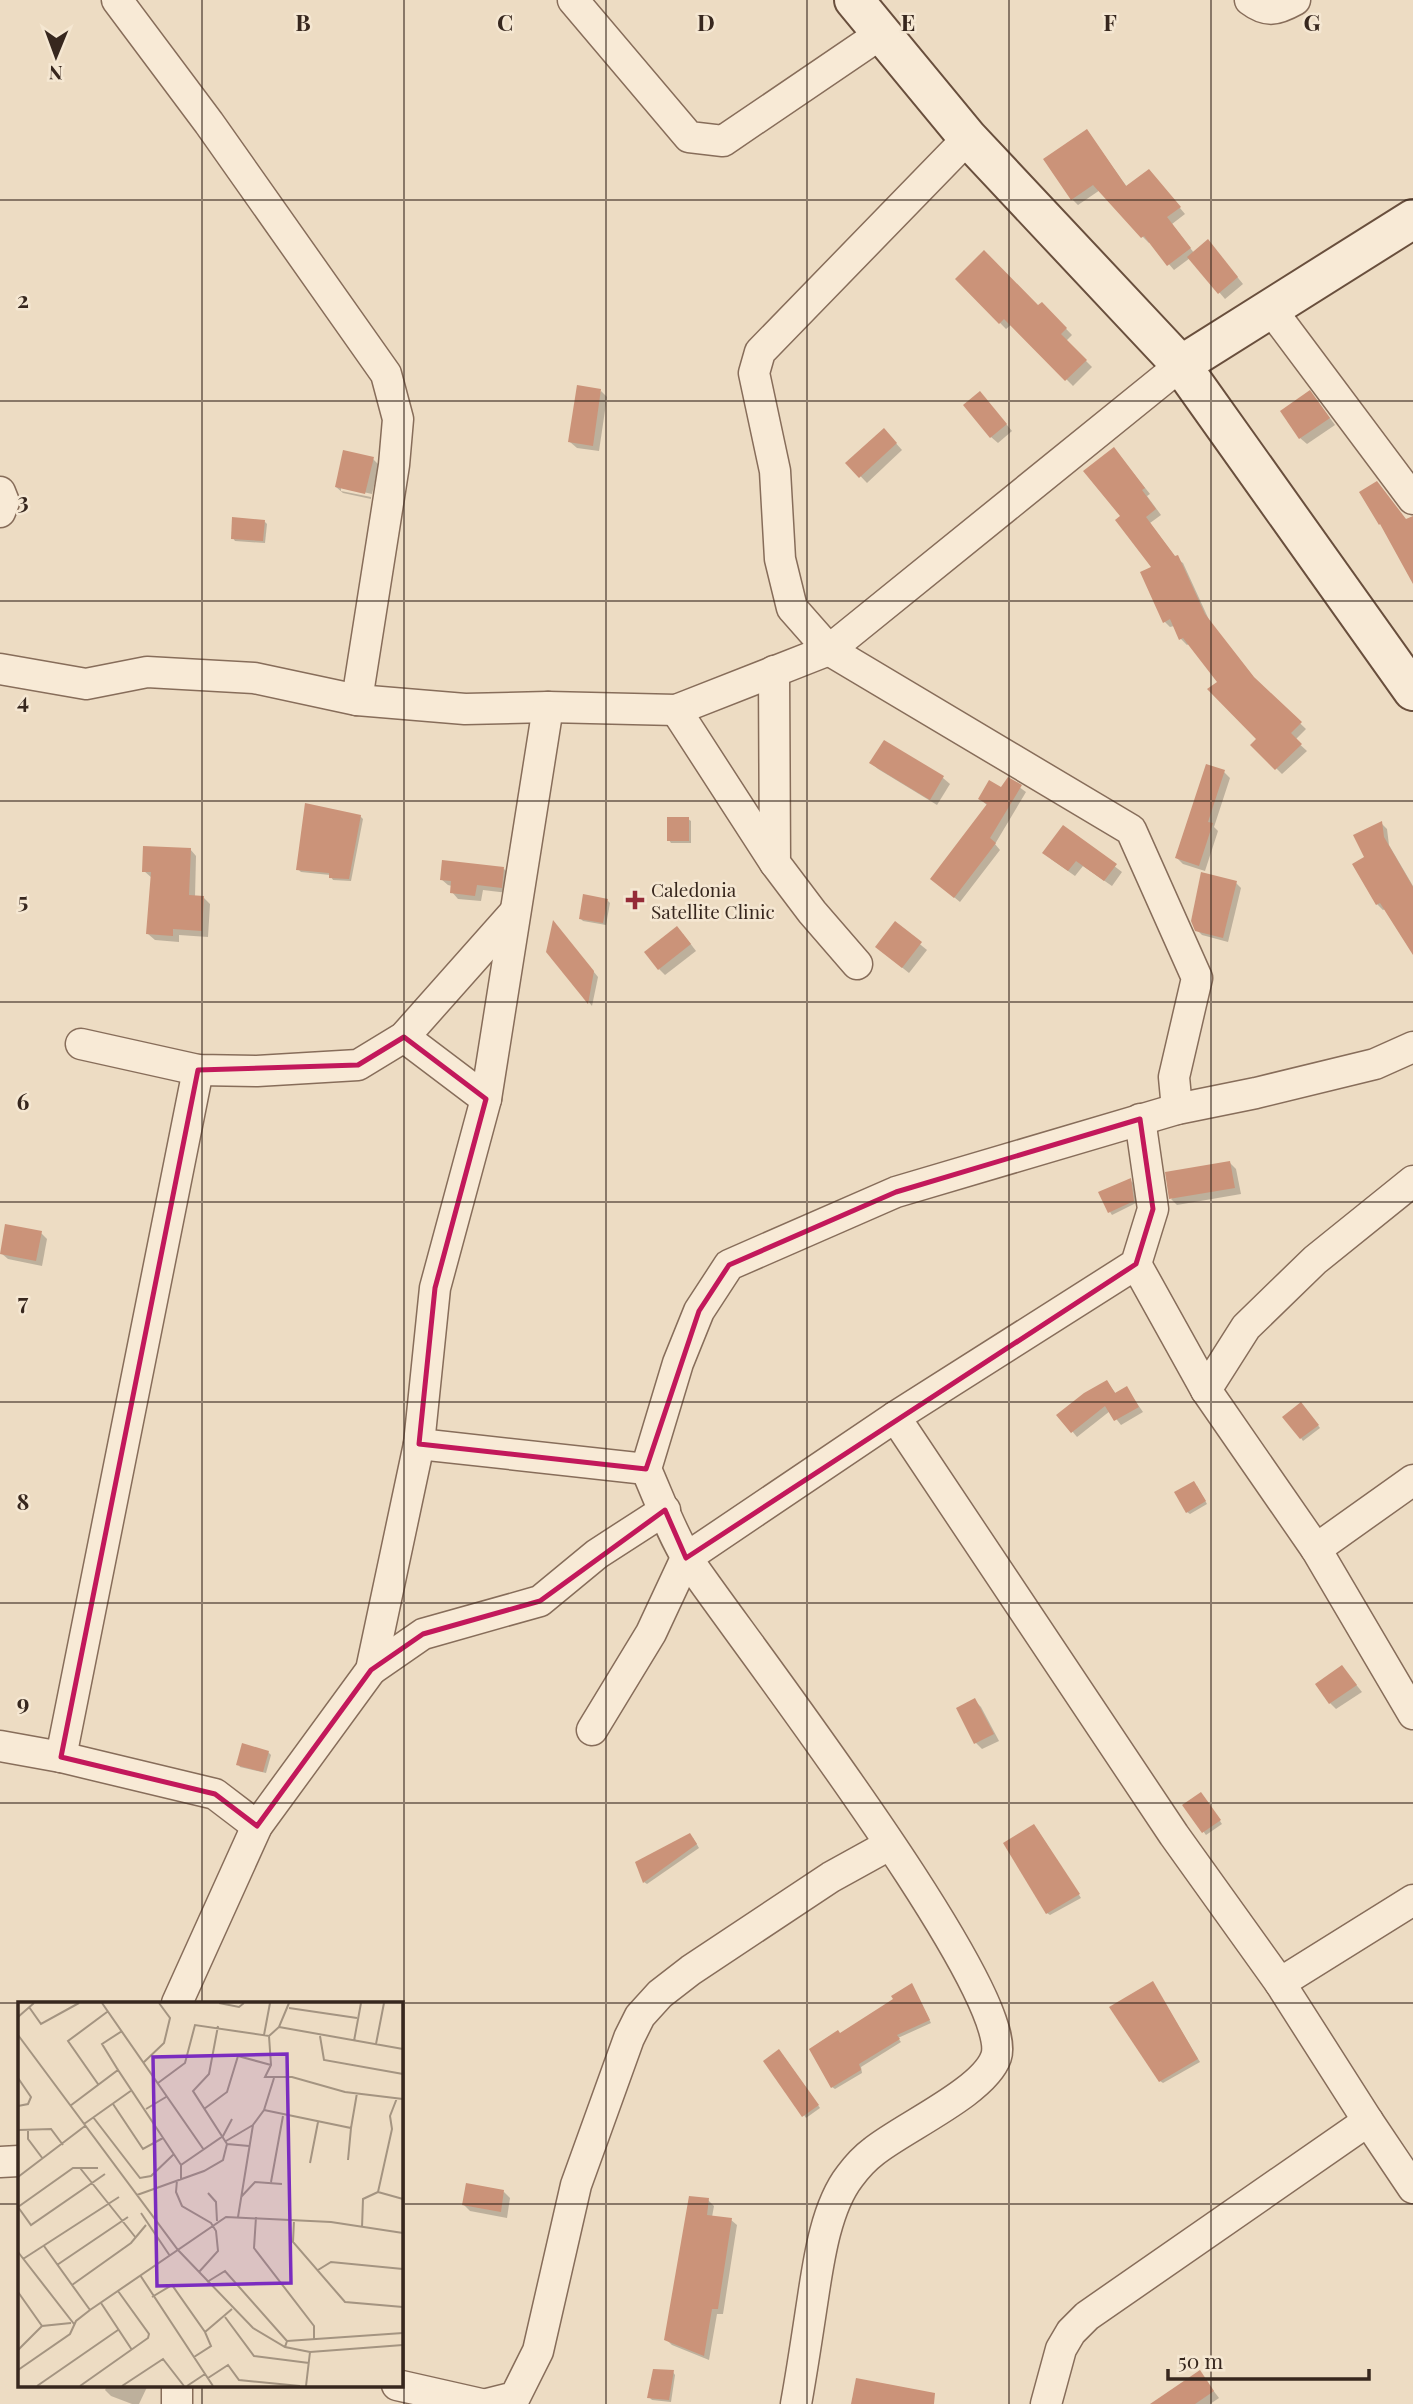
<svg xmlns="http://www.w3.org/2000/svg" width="1413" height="2404" viewBox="0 0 1413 2404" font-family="'Playfair Display',serif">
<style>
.shadow{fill:#0003}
.building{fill:#cb9379}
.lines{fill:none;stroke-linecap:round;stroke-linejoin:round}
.street-casing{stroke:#876d5a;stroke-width:33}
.secondary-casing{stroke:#694f3d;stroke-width:42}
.street{stroke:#f8ead6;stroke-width:30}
.secondary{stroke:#f8ead6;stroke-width:38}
.marked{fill:none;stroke:#c2185b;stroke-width:5;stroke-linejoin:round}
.grid{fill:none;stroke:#37271e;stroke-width:2;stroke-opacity:0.55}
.poi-dot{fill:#952b37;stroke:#f5e7d2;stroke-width:2.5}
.labels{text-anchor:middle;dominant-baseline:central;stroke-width:5;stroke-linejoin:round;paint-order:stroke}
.poi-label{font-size:19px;fill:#37271e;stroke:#f5e7d2;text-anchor:start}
.inset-road{fill:none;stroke:#a49481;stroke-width:2}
.view{fill:#7b2cbf;fill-opacity:0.15;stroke:#7b2cbf;stroke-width:3.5}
.inset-edge{fill:none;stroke:#37271e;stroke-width:3.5}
.grid-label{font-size:23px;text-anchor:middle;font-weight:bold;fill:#37271e;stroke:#f5e7d2;stroke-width:5;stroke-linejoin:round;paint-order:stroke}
</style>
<rect width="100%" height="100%" fill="#eddcc3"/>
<!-- shadow -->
<g class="shadow">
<polygon points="1087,131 1127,187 1154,177 1185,214 1172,224 1194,253 1214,248 1243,284 1225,299 1190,258 1174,270 1150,242 1149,243 1143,237 1100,190 1078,205 1072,199"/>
<polygon points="957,279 1038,308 1042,304 1072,335 1066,341 1092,367 1073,386 1012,324 1006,329"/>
<polygon points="601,391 607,397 599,451 577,448 570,442"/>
<polygon points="1316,399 1335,425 1307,444 1300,438"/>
<polygon points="986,400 1012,431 998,443 991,437"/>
<polygon points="884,430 902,450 867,483 848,463"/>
<polygon points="1119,455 1150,494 1147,496 1161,515 1150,523 1176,558 1183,563 1210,622 1259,684 1306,729 1295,740 1307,751 1282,774 1253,745 1259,739 1190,643 1187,645 1181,639 1174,626 1170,627 1164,621 1153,568 1122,517"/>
<polygon points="373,459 379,465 372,494 341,487 341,491 371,497 371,499 343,493 336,487"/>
<polygon points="264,521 267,524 265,543 235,541 233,538"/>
<polygon points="884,742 943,778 950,784 937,805 878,769 871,763"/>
<polygon points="1224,772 1230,778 1214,827 1218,831 1205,871 1183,864 1177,858"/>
<polygon points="1008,779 1026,792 995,844 1000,850 960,902 938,884 988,806 980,799 1001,789"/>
<polygon points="360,816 363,819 351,881 333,880 330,875 301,872 298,869"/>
<polygon points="688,819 691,821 691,843 671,843 669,840"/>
<polygon points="1382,824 1387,829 1389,845 1413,886 1413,952 1385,909 1383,910 1377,904 1366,858"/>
<polygon points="1063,827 1122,872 1112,886 1083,866 1075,876 1051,859"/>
<polygon points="190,849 196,856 195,897 204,898 210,904 208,937 179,935 179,942 155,940 148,934 152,878 144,871"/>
<polygon points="504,869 510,875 508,893 483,890 481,901 458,899 452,892 452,886 448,885 441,879"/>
<polygon points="1236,883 1241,888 1228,942 1202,935 1197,930"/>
<polygon points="607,900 610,903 606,925 583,921 580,918"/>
<polygon points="895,924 927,950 909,973 884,953"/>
<polygon points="557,927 598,977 592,1006 548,951"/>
<polygon points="683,934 696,951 665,975 659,969"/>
<polygon points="1230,1163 1236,1169 1241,1194 1177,1205 1171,1199"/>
<polygon points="1130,1180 1133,1183 1136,1203 1112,1215 1110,1212"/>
<polygon points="41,1233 47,1239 42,1266 8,1259 1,1253"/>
<polygon points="1107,1382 1117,1395 1127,1389 1143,1412 1121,1425 1110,1411 1077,1437 1059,1415"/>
<polygon points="1304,1407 1320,1428 1303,1441 1301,1438"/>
<polygon points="1197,1486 1207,1504 1190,1514 1187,1512"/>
<polygon points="1342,1667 1362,1692 1336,1709 1330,1703"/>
<polygon points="975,1701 981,1707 999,1741 982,1749 976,1743"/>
<polygon points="268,1752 271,1755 266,1773 240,1767 238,1764"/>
<polygon points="1204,1797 1222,1824 1206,1835 1185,1806"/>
<polygon points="1037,1829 1081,1898 1050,1915 1047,1913"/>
<polygon points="693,1838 699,1848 647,1884 644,1882"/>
<polygon points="1153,1983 1200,2062 1163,2083 1160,2081"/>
<polygon points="912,1985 931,2023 898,2038 901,2042 861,2067 862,2073 835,2089 832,2087 840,2035 896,2000"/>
<polygon points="782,2054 820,2108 806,2118 804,2115"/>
<polygon points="504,2192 510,2198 507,2218 470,2211 464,2205"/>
<polygon points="708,2200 714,2206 712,2217 731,2220 737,2225 723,2314 717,2314 709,2360 672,2345 666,2339"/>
<polygon points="673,2372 675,2375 671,2402 652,2400 649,2397"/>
<polygon points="1200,2373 1219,2398 1210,2404 1165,2404"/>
<polygon points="108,2385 148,2385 139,2404 132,2404 111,2396 105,2390"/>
</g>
<!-- building -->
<g class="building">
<polygon points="1087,129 1126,186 1149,169 1181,207 1167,217 1191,248 1167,266 1144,236 1141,238 1093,185 1071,200 1043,159"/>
<polygon points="1208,239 1238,277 1218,294 1187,257"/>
<polygon points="984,250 1038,305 1042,302 1067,328 1061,334 1087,360 1065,381 1004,319 999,324 955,279"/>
<polygon points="577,385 601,389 593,446 568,442"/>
<polygon points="1310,390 1330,418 1299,439 1280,411"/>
<polygon points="980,391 1007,424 990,438 963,405"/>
<polygon points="884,428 897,443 859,478 845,463"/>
<polygon points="1114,447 1145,488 1142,490 1156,509 1146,517 1175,556 1178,555 1205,614 1254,677 1302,722 1291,733 1302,744 1275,770 1250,745 1256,739 1207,689 1217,682 1183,638 1179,640 1170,619 1163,623 1140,572 1151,567 1115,520 1120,516 1083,471"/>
<polygon points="343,450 374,457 365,494 335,487"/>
<polygon points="1377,481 1406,519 1413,516 1413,584 1380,524 1379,525 1359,492"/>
<polygon points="232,517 265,520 263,541 231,539"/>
<polygon points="884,740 944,776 930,800 869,763"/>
<polygon points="1206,764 1225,770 1208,822 1213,823 1199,866 1175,858"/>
<polygon points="1008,777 1022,785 990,838 996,843 954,898 930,879 987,804 978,799 989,780 1001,787"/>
<polygon points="305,803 361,815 349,879 329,878 329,873 296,870"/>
<rect x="667" y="817" width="22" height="24"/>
<polygon points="1382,821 1384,837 1413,887 1413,955 1380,903 1376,905 1352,864 1364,857 1353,835"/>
<polygon points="1063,825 1117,864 1104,881 1076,861 1068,871 1042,853"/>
<polygon points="143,846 191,848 189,895 204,896 202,931 173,929 173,936 146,934 151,872 142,872"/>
<polygon points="442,860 504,867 502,888 477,885 475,896 450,893 451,881 440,880"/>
<polygon points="1201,872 1237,881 1223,938 1195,931 1191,921"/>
<polygon points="583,894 608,899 603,923 579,919"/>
<polygon points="553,920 594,971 588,1004 546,952"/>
<polygon points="895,921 922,942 902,968 875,947"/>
<polygon points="677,926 691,944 658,970 644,952"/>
<polygon points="1230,1161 1235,1188 1169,1199 1165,1172"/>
<polygon points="1131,1178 1134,1201 1108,1213 1098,1192"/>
<polygon points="5,1224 42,1231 36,1261 0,1254"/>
<polygon points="1107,1380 1115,1393 1127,1386 1139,1407 1114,1421 1105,1406 1071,1433 1056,1415 1084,1393"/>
<polygon points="1301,1402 1319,1425 1300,1439 1282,1417"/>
<polygon points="1194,1481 1206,1501 1186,1513 1174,1492"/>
<polygon points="1342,1665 1357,1685 1329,1704 1315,1684"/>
<polygon points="975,1698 994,1734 974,1744 956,1708"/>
<polygon points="242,1743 269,1751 263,1772 236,1765"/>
<polygon points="1201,1792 1221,1820 1202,1833 1182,1805"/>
<polygon points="1034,1824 1080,1894 1046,1914 1003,1843"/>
<polygon points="690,1833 697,1844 643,1883 635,1862"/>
<polygon points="1153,1981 1198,2059 1159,2082 1109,2007"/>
<polygon points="912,1983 930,2020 897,2035 900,2039 859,2064 861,2070 831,2088 809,2049 838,2030 840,2033 893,1999 891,1996"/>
<polygon points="779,2049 819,2105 802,2117 763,2061"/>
<polygon points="466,2183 504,2190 501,2212 462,2205"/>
<polygon points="689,2196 709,2198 707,2215 732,2218 718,2309 712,2309 704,2356 664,2340"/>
<polygon points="653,2369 674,2370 669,2400 647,2398"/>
<polygon points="1200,2370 1214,2391 1195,2404 1150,2404"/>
<polygon points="856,2378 935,2393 934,2404 851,2404"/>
</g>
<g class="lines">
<!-- street casing -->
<g class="street-casing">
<g id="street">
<polyline points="117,0 209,123 386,374 398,419 394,465 357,700"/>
<polyline points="573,0 689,137 723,141 882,33"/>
<path d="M1250 0C1267 13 1277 10 1295 0"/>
<polyline points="968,138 760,352 754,373 775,471 780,559 792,608 829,650 1131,830 1197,978 1174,1077 1177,1109"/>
<polyline points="1270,308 1413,499"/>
<polyline points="0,492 4,502 0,512"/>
<polyline points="0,669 86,684 147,672 254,678 357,700 465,709 548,707 676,710 829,650 1181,365"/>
<polyline points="774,671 775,863 812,912 857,964"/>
<polyline points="676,710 775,863"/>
<polyline points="404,1037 486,1099"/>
<polyline points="81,1044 198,1070 257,1071 358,1065 404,1037 515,912"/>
<polyline points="1136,1264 1206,1390 1316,1549 1413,1714"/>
<polyline points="1206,1390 1246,1327 1315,1260 1413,1181"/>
<polyline points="895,1417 1174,1835 1280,1983 1368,2121 1413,2188"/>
<polyline points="419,1444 646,1469"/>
<polyline points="1316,1549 1413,1480"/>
<polyline points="371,1670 423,1634 540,1601 597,1554 665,1510"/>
<polyline points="592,1730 651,1633 686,1558 895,1417 1136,1264 1153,1209 1140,1119"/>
<polyline points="0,1746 61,1757 215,1794 257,1826"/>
<polyline points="61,1757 198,1070"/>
<polyline points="1280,1983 1413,1900"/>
<polyline points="177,2003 257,1826 371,1670 419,1444 435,1288 486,1099 548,707"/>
<polyline points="0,2162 19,2161"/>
<polyline points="177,2385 177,2404"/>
<polyline points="397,2385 481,2404"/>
<polyline points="487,2404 515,2397 538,2351 576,2185 629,2038 640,2016 660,1994 691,1970 831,1877 889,1845"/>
<path d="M796 2404C802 2371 807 2337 812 2304 818 2265 825 2208 850 2176 856 2168 865 2158 873 2152 902 2128 984 2092 996 2057 1018 1994 736 1631 689 1561 673 1537 658 1496 646 1469L678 1363 699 1311 729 1265 896 1192 1177 1109 1256 1093 1375 1064 1413 1047"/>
<polyline points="1046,2404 1061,2349 1071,2332 1087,2316 1368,2121"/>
</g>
</g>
<!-- secondary casing -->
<g class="secondary-casing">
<g id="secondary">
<polyline points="854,0 968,138 1181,365 1413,691"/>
<polyline points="1181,365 1413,219"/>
</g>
</g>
<!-- street -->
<use href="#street" class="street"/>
<!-- secondary -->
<use href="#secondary" class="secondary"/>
</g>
<!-- marked area -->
<path class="marked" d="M404 1037 486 1099 435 1288 419 1444 646 1469 699 1311 729 1265 896 1192 1140 1119 1153 1209 1136 1264 686 1558 665 1510 540 1601 423 1634 371 1670 257 1826 215 1794 61 1757 198 1070 358 1065Z"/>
<!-- grid -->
<path class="grid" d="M202 0V2003M404 0V2404M606 0V2404M807 0V2404M1009 0V2404M1211 0V2404M0 200H1413M0 401H1413M0 601H1413M0 801H1413M0 1002H1413M0 1202H1413M0 1402H1413M0 1603H1413M0 1803H1413M0 2003H19M401 2003H1413M0 2204H19M401 2204H1413M202 2385V2404"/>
<!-- markers -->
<path class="poi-dot" d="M631.5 889.5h7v7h7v7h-7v7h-7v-7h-7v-7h7z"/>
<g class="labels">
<!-- poi labels -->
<g class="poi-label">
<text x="651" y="889">Caledonia<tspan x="651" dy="22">Satellite Clinic</tspan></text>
</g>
</g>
<!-- overview -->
<g transform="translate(18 2002)">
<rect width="385" height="385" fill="#eddcc3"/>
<path class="inset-road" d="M84 1 186 148M201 1 221 5 226 1M11 5 23 22 61 1M271 6 339 16M0 15 16 1M261 25 385 47M0 33 160 248 235 326 267 345 292 350 385 343M246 33 252 1M251 34 253 63 247 75H274L327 90 385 97M302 34 306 58 385 72M336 39 343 1M358 42 366 1M125 61 146 41 152 16 141 1M100 68 84 42 104 29M0 76 13 95 10 102 0 104M140 81 167 61 177 23 251 34 261 25 271 1M80 82 50 39 89 10M379 96 372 114 374 127 360 190 385 197M95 102 125 147 145 136M52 104 100 68 163 163M128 107 148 95M186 107 209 90 220 54 253 63M246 108 333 126 339 91M75 115 122 176 133 174 156 152M66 122 114 88M0 128 33 127 45 143M10 128V137L25 157M208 139 235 123M209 142 231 144M330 158 333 126M292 161 300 120M62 166 118 236M0 175 67 124M163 177V163L205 134 214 117M159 178 158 190 164 204 193 221 198 229 200 249 181 270M253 180 265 114M190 191 198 200 199 219M119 193 186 169 205 158 209 142 175 89 191 72 200 24M223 195 237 180 264 182M0 205 13 223 87 172M0 205 55 166H80M123 211 152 254M220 215 235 123 246 108 256 76M238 215 236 246 296 324V338M276 218 275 240 327 300 385 305M344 226 345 197 360 190M26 244 72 308M0 250 56 322M5 257 101 195M39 263 110 215M300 268 313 260 385 267M122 273 195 384M189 280 207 269 269 339 267 345M54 283 113 241 128 223M0 290 24 324M134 295 154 283 187 330 193 344 176 355M83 301 114 348M207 315 236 354 291 361M187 330 214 307M269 339 385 331M0 348 24 324 53 321M0 368 52 332 58 319 72 308 208 215 313 220 385 231M190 376 210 363 221 378 282 384M19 384 100 328M62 384 130 336 131 332 100 289M104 384 145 357 166 384M169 384 187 372M288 384 292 350"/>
<path class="view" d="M269 52 273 281 139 284 135 55Z"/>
<rect width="385" height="385" class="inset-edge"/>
</g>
<g class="grid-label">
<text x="303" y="31">B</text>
<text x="505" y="31">C</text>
<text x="706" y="31">D</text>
<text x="908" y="31">E</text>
<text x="1110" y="31">F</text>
<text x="1312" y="31">G</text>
<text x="23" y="308">2</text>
<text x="23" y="509">3</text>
<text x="23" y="709">4</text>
<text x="23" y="909">5</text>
<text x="23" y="1110">6</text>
<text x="23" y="1310">7</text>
<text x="23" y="1510">8</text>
<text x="23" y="1711">9</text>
</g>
<!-- north arrow -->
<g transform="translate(56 56) rotate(181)" stroke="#f5e7d2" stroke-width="5" paint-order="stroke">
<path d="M0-5L12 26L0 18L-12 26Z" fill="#37271e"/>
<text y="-10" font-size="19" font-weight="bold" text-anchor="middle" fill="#37271e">N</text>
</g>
<!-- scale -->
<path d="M1168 2369v10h201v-10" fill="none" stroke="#37271e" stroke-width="3.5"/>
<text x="1178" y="2369" font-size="21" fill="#37271e" stroke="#f5e7d2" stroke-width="5" paint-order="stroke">50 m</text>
</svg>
